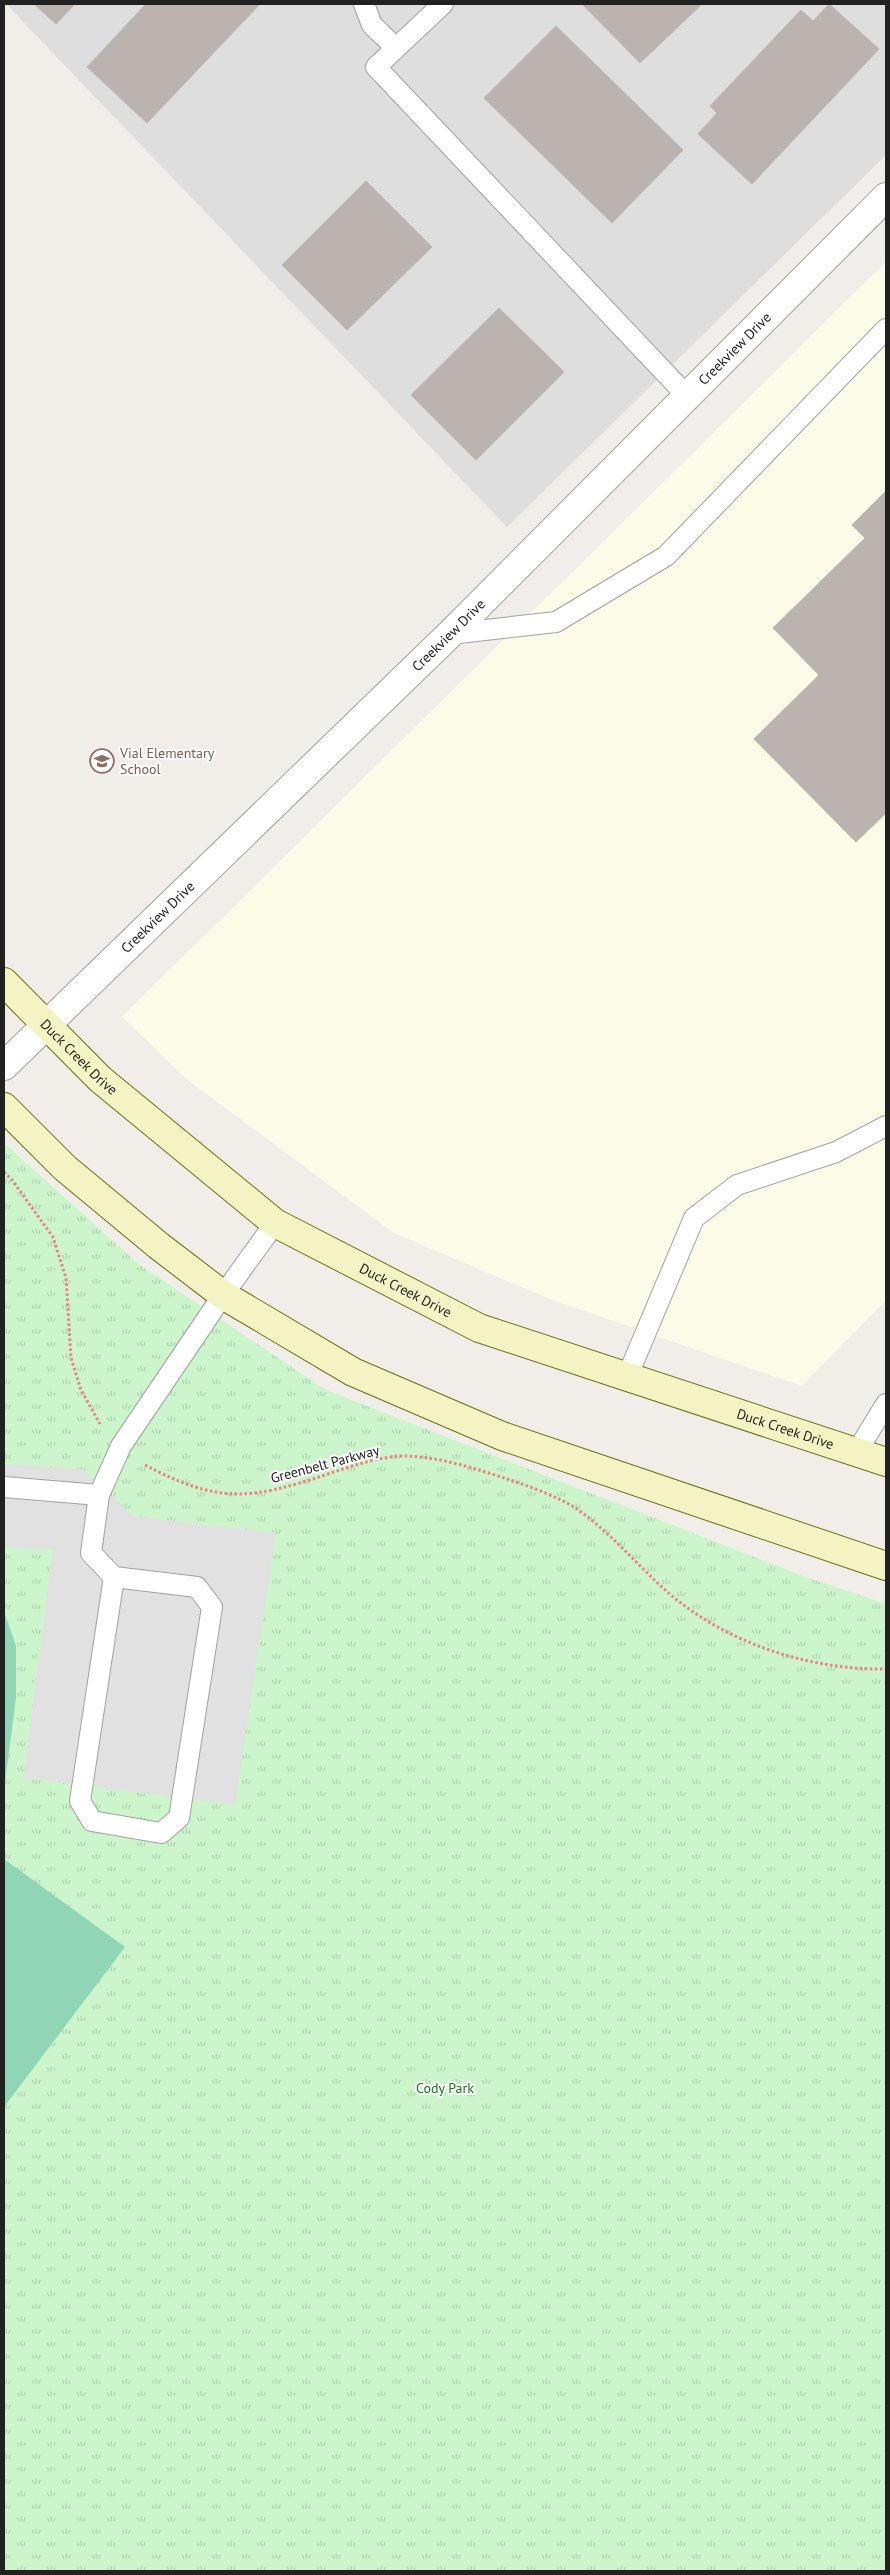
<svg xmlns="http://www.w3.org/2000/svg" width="890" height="2575" viewBox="0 0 890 2575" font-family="'PT Sans',sans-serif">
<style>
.residential{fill:#dfdede}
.education{fill:#fcfbe7}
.park{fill:url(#park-tufts)}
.pitch{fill:#90d6b6}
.parking{fill:#e1e1e1}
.building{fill:#bab3af;stroke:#c1b4ad}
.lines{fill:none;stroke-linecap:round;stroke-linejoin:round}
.lane-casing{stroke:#a2a2a2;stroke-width:22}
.street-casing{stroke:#a2a2a2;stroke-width:30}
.secondary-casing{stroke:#6c6f11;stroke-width:30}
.path{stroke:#ec827f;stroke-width:3;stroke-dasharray:2.5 2.5;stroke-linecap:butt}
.lane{stroke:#fff;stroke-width:20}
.street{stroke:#fff;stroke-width:28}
.secondary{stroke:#f4f3c4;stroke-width:28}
.labels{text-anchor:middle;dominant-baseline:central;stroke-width:4;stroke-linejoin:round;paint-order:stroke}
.street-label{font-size:14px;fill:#212121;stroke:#fff}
.education-label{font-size:14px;fill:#785e54;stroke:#fff;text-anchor:start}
.park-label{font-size:14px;fill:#187619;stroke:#fff}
</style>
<defs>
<pattern id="park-tufts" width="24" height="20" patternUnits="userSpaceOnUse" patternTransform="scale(1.25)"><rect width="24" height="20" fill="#ccf5cc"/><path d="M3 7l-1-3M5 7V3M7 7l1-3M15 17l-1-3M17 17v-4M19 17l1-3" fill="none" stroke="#afd2af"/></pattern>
</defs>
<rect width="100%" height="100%" fill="#f1eee9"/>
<!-- residential -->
<polygon class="residential" points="6,4 886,4 886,155 507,527"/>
<!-- education -->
<polygon class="education" points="886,262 886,1300 802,1386 552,1300 394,1233 189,1081 122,1017"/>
<!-- park -->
<polygon class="park" points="4,1143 140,1265 326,1390 806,1577 886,1604 886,2571 4,2571"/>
<!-- pitch -->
<g class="pitch">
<polygon points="4,1611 16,1646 16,1698 4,1790"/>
<polygon points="4,1859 125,1947 4,2107"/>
</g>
<!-- parking -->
<polygon class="parking" points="4,1464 83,1469 133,1516 276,1533 235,1805 23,1778 53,1550 4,1547"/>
<!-- building -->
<g class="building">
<polygon points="34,4 75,4 56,24"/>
<polygon points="146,4 260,4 147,123 87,67"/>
<polygon points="582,4 702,4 640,63"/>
<polygon points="829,4 879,49 752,184 698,134 717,113 710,106 801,10 813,21"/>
<polygon points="556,26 683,150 612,223 484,98"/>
<polygon points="366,181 432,247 347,330 282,265"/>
<polygon points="499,308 564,372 476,460 411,395"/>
<polygon points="886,491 886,813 856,842 754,739 819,675 773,628 865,538 852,525"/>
</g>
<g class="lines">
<!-- lane casing -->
<g class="lane-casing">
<g id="lane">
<polyline points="364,4 372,25 396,48"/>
<polyline points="443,4 376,67 687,396"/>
<polyline points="450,634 556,622 666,556 886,329"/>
<polyline points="627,1377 694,1218 737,1185 836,1152 886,1126"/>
<polyline points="856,1453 886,1404"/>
<polyline points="4,1487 99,1495"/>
<polyline points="114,1577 80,1801 92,1821 161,1833 179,1818 212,1607 197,1587 114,1577 91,1553 99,1495 121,1446 223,1295 275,1223"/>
</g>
</g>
<!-- street casing -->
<g class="street-casing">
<g id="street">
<path id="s1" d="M4 1066 450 634 886 197"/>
</g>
</g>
<!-- secondary casing -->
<g class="secondary-casing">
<g id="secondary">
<path id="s2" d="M4 982 100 1079 275 1223 479 1328 886 1462"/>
<polyline points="4,1107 65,1168 159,1246 223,1295 353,1372 502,1436 886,1566"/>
</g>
</g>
<!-- path -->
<g class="path">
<polyline points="4,1172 12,1180 53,1237 66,1278 71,1358 81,1390 100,1424"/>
<path d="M145 1465C219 1504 250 1500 328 1474 352 1466 377 1457 403 1456 438 1456 477 1469 510 1480 529 1486 558 1497 574 1507 613 1533 641 1571 677 1600 735 1646 813 1670 886 1669"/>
</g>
<!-- lane -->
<use href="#lane" class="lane"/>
<!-- street -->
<use href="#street" class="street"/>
<!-- secondary -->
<use href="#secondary" class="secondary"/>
</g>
<!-- icons -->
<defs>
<g id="school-ring" transform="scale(1.25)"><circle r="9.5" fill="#fff" stroke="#8d6e63" stroke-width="1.5"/><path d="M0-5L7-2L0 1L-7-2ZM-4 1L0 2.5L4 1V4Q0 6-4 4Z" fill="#8d6e63"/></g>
</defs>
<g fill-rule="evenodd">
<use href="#school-ring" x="102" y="761"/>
</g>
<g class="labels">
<!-- street labels -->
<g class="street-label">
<text stroke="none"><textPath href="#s1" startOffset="1024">Creekview Drive</textPath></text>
<text stroke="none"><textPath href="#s1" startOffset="619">Creekview Drive</textPath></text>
<text stroke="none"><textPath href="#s1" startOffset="214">Creekview Drive</textPath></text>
<text stroke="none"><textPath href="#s2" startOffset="106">Duck Creek Drive</textPath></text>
<text stroke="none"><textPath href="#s2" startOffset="510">Duck Creek Drive</textPath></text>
<text stroke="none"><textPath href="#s2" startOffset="915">Duck Creek Drive</textPath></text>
<text transform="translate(325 1464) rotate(-15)">Greenbelt Parkway</text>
</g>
<!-- education labels -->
<g class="education-label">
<text x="120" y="753">Vial Elementary<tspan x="120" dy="16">School</tspan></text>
</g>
<!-- park labels -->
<g class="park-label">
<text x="445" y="2088">Cody Park</text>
</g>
</g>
<!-- border -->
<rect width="890" height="2575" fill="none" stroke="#212121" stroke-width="10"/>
</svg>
